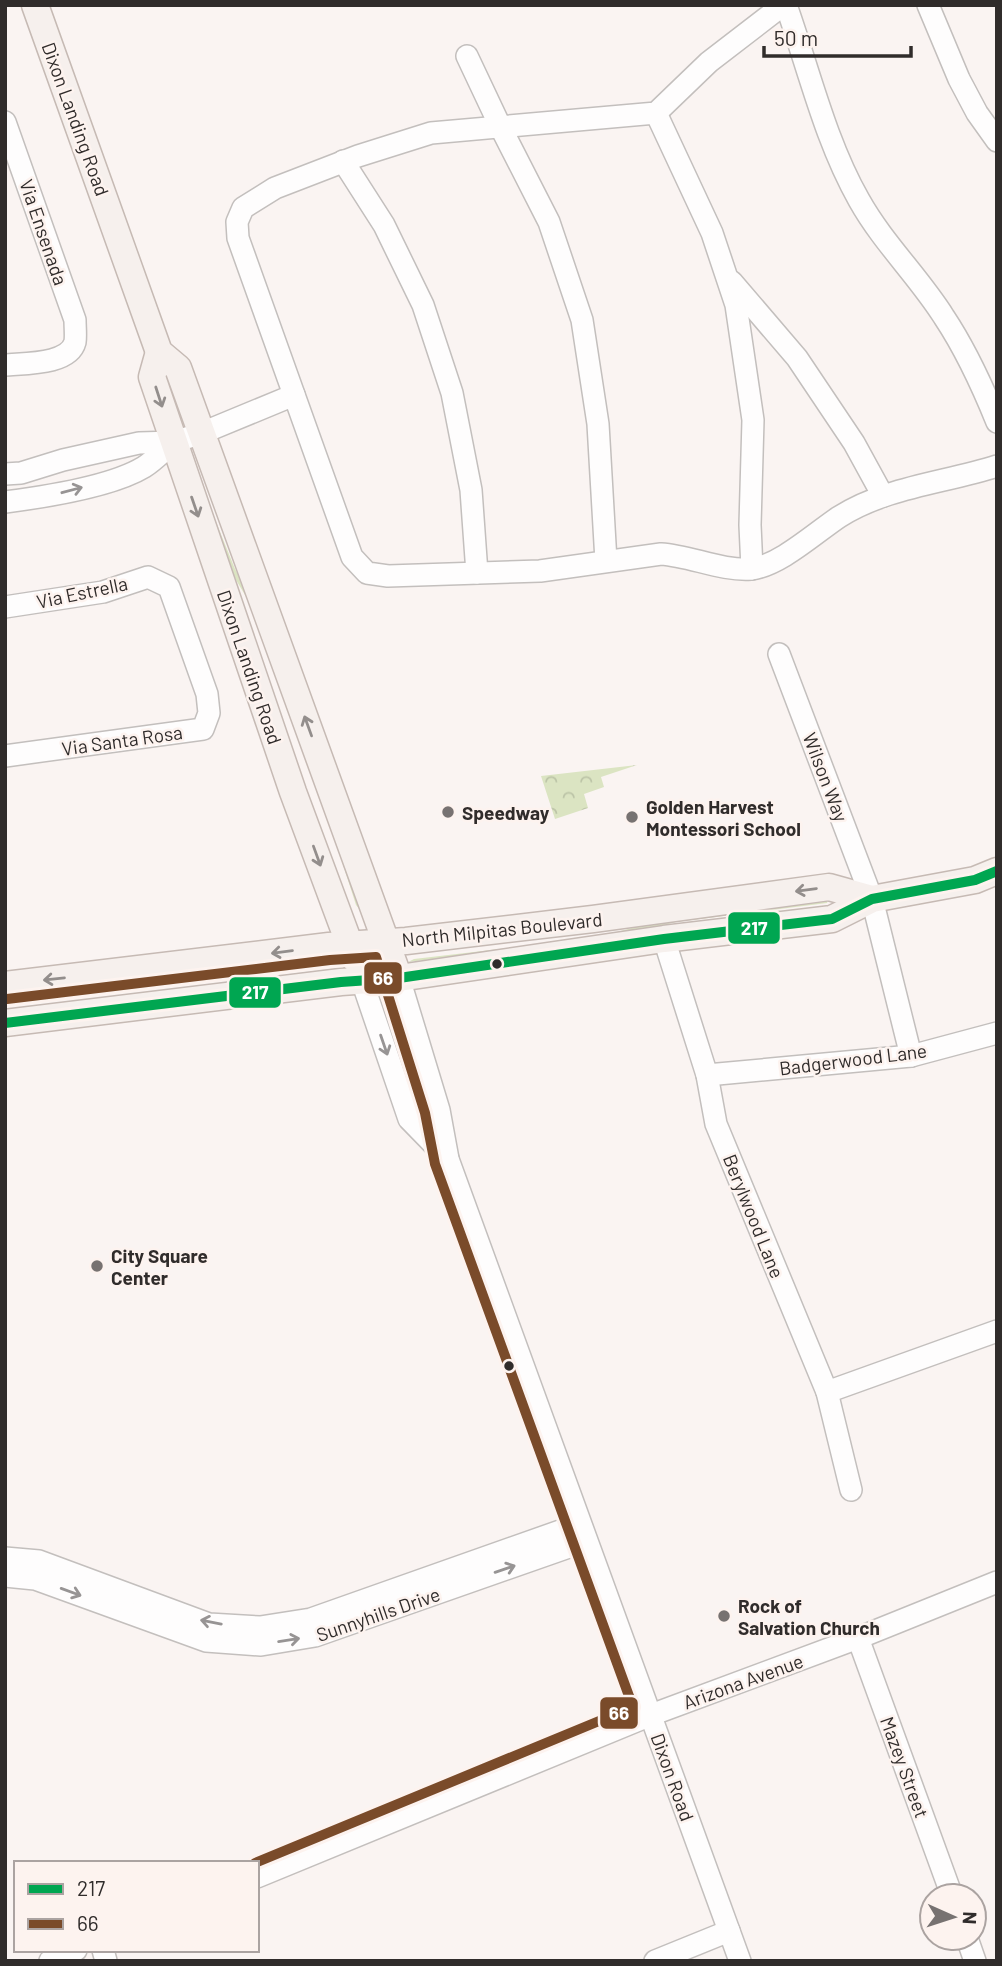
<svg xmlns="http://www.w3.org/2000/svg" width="1002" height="1966" viewBox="0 0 1002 1966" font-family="Barlow,sans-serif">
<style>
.grass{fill:#dbe4c2}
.park{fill:url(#park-crowns)}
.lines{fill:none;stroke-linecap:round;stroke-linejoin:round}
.minor-casing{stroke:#c3bfbd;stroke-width:24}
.major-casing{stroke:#c6bab4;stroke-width:29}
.minor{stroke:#fefdfd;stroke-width:21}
.major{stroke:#f6f0ed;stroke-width:26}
.bus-1-casing{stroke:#fdf3ef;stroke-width:16}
.bus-2-casing{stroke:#fdf3ef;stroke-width:16}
.bus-1{stroke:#00a651;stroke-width:10}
.bus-2{stroke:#7a4b2a;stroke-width:10}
.oneway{stroke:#938e8c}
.oneway2{stroke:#979494}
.poi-dot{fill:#777271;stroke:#fdf3ef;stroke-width:2.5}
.bus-dot{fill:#302c2b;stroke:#fdf3ef;stroke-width:2.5}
.labels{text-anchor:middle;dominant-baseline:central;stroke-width:5;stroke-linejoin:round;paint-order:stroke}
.street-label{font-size:19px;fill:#302c2b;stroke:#fdf3ef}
.poi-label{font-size:19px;font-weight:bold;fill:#302c2b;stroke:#fdf3ef;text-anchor:start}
.line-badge{stroke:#fdf3ef;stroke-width:2.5}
.badge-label{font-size:19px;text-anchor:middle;font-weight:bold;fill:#fff}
</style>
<defs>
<pattern id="park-crowns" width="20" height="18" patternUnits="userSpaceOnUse" patternTransform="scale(1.75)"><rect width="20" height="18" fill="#dbe4c2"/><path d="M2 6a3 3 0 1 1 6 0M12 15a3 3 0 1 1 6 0" fill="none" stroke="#bcc4a7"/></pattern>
</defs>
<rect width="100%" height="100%" fill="#faf4f2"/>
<!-- grass -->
<g class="grass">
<polygon points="193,465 235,569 266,627 331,813 360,910 356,905 317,784 269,646 257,615 236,580 226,556"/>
<polygon points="828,900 827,903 676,922 618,937 408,962 414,959 550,943 610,934 650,923"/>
<polygon points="328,958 330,961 327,962 42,998 5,1006 5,998"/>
</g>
<!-- park -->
<polygon class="park" points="637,765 601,777 604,787 584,794 588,808 555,819 541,776"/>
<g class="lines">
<!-- minor casing -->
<g class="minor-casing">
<g id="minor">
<path d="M783 5 709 62 656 113 431 133 358 156 275 188 243 208 237 222 238 238 352 557 367 573 388 576 540 571 661 554C691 556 721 571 751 569 779 566 815 533 839 517 886 487 944 483 997 466"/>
<path d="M786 5C809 70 825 140 859 200 883 243 919 277 944 317 966 350 982 385 997 422"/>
<polyline points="928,5 959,79 977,113 997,141"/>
<polyline points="467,56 500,126 549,222 582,320 598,424 606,561"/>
<polyline points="656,113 712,233 736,305 753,420 750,525 752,569"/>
<path d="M5 122 75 320C75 327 76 336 75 342 69 365 24 363 5 365"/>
<polyline points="343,161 384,225 423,305 452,393 471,490 477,573"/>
<polyline points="732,282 797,358 854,443 883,496"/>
<polyline points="5,474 21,473 63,460 139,443 174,442 202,433 294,395"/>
<path d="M5 502C44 497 111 487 144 467 155 460 164 450 174 442"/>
<polyline points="5,607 103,592 148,577 169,587 207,694 209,713 203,729 5,756"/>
<polyline points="779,654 872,899 911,1056"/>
<polyline points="664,939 707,1075 716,1124 827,1392 851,1490"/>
<polyline points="399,978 439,1110 448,1159 740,1961"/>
<polyline points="362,981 409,1119 448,1159"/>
<polyline points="707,1075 911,1056 997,1033"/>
<polyline points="827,1392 997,1331"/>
<polyline points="5,1558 39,1561 209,1624 260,1627 311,1619 580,1524"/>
<polyline points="5,1576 35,1579 206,1641 261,1645 315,1636 586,1541"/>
<polyline points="858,1638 952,1896"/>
<polyline points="257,1877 651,1715 858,1638 997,1582"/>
<polyline points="967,1938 975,1961"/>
<polyline points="103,1950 106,1961"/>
<polyline points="50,1961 76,1950"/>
<polyline points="655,1961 729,1931"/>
</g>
</g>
<!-- major casing -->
<g class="major-casing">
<g id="major">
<polyline points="35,5 159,352 178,368 399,978"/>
<polyline points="159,352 152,377 293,792 355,959"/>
<polyline points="5,985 329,946 406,941 593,919 829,887 872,899"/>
<polyline points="5,1023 341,982 399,978 664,939 832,919 872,899 975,880 997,871"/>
</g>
</g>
<!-- minor -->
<use href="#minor" class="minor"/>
<!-- major -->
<use href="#major" class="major"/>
<!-- bus-1 casing -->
<g class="bus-1-casing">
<polyline id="bus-1" points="5,1023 341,982 399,978 664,939 832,919 872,899 975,880 997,871"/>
</g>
<!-- bus-2 casing -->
<g class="bus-2-casing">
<polyline id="bus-2" points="7,999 330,960 376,957 425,1113 435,1164 633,1707 255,1863"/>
</g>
<!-- bus-1 -->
<use href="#bus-1" class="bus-1"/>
<!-- bus-2 -->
<use href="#bus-2" class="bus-2"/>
</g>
<!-- one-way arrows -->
<defs><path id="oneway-shaft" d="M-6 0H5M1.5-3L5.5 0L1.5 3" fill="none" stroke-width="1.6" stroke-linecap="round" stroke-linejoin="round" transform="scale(1.75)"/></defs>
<g class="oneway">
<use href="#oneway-shaft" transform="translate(159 397) rotate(72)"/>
<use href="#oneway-shaft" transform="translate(195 507) rotate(71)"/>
<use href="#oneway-shaft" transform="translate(308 726) rotate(-110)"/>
<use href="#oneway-shaft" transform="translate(317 856) rotate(70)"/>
<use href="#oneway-shaft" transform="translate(806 890) rotate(172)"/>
<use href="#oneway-shaft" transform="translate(282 952) rotate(173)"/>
<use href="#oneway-shaft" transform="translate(54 979) rotate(174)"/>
</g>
<g class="oneway2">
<use href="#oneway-shaft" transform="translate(72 490) rotate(-15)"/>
<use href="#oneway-shaft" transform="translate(384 1045) rotate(71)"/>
<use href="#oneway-shaft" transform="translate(505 1569) rotate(-19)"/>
<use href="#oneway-shaft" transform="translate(71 1592) rotate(20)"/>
<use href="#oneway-shaft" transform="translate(211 1622) rotate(-169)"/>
<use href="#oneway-shaft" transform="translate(289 1640) rotate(-9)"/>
</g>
<!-- markers -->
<g class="poi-dot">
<circle cx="448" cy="812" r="7"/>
<circle cx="632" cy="817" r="7"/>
<circle cx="97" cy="1266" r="7"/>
<circle cx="724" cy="1616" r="7"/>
</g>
<g class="bus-dot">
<circle cx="497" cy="964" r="6"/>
<circle cx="509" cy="1366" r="6"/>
</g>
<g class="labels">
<!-- street labels -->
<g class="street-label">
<text transform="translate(76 119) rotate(70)">Dixon Landing Road</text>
<text transform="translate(44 232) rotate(71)">Via Ensenada</text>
<text transform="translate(82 592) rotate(-12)">Via Estrella</text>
<text transform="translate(250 667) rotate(71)">Dixon Landing Road</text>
<text transform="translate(122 740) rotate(-8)">Via Santa Rosa</text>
<text transform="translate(826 777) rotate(69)">Wilson Way</text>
<text transform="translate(502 929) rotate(-6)">North Milpitas Boulevard</text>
<text transform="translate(853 1059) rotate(-7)">Badgerwood Lane</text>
<text transform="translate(754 1216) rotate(68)">Berylwood Lane</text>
<text transform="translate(378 1614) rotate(-19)">Sunnyhills Drive</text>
<text transform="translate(743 1681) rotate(-20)">Arizona Avenue</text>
<text transform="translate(905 1767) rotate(70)">Mazey Street</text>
<text transform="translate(673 1777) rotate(70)">Dixon Road</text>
</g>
<!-- poi labels -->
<g class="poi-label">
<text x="646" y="806">Golden Harvest<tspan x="646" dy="22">Montessori School</tspan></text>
<text x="462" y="812">Speedway</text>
<text x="111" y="1255">City Square<tspan x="111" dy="22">Center</tspan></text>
<text x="738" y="1605">Rock of<tspan x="738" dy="22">Salvation Church</tspan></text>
</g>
</g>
<g class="line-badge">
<rect x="727" y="911" width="54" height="34" rx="7" fill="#00a651"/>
<rect x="363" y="961" width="40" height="34" rx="7" fill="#7a4b2a"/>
<rect x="228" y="976" width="54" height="33" rx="7" fill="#00a651"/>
<rect x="599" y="1696" width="40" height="34" rx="7" fill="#7a4b2a"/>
</g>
<g class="badge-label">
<text x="754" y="935">217</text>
<text x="383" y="985">66</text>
<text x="255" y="999">217</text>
<text x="619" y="1720">66</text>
</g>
<!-- border -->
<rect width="1002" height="1966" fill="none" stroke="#302c2b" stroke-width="14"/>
<!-- legend -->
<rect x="14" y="1861" width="245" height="91" fill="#fdf3ef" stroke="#aba3a1" stroke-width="2"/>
<rect x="28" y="1884" width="35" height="10" fill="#00a651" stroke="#aba3a1" stroke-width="2"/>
<text x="77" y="1896" font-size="21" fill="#302c2b">217</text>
<rect x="28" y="1919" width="35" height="10" fill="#7a4b2a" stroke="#aba3a1" stroke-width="2"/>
<text x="77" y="1931" font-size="21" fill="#302c2b">66</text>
<!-- north arrow -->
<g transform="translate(953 1917) rotate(93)"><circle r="33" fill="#fdf3ef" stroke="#aba3a1" stroke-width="2"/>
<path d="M0-5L12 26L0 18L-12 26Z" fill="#777271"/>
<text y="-10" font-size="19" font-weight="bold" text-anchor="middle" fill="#302c2b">N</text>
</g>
<!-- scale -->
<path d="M764 46v10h147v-10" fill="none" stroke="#302c2b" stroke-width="3.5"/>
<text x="774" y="46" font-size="21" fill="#302c2b" stroke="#fdf3ef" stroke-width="5" paint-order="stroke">50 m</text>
</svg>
